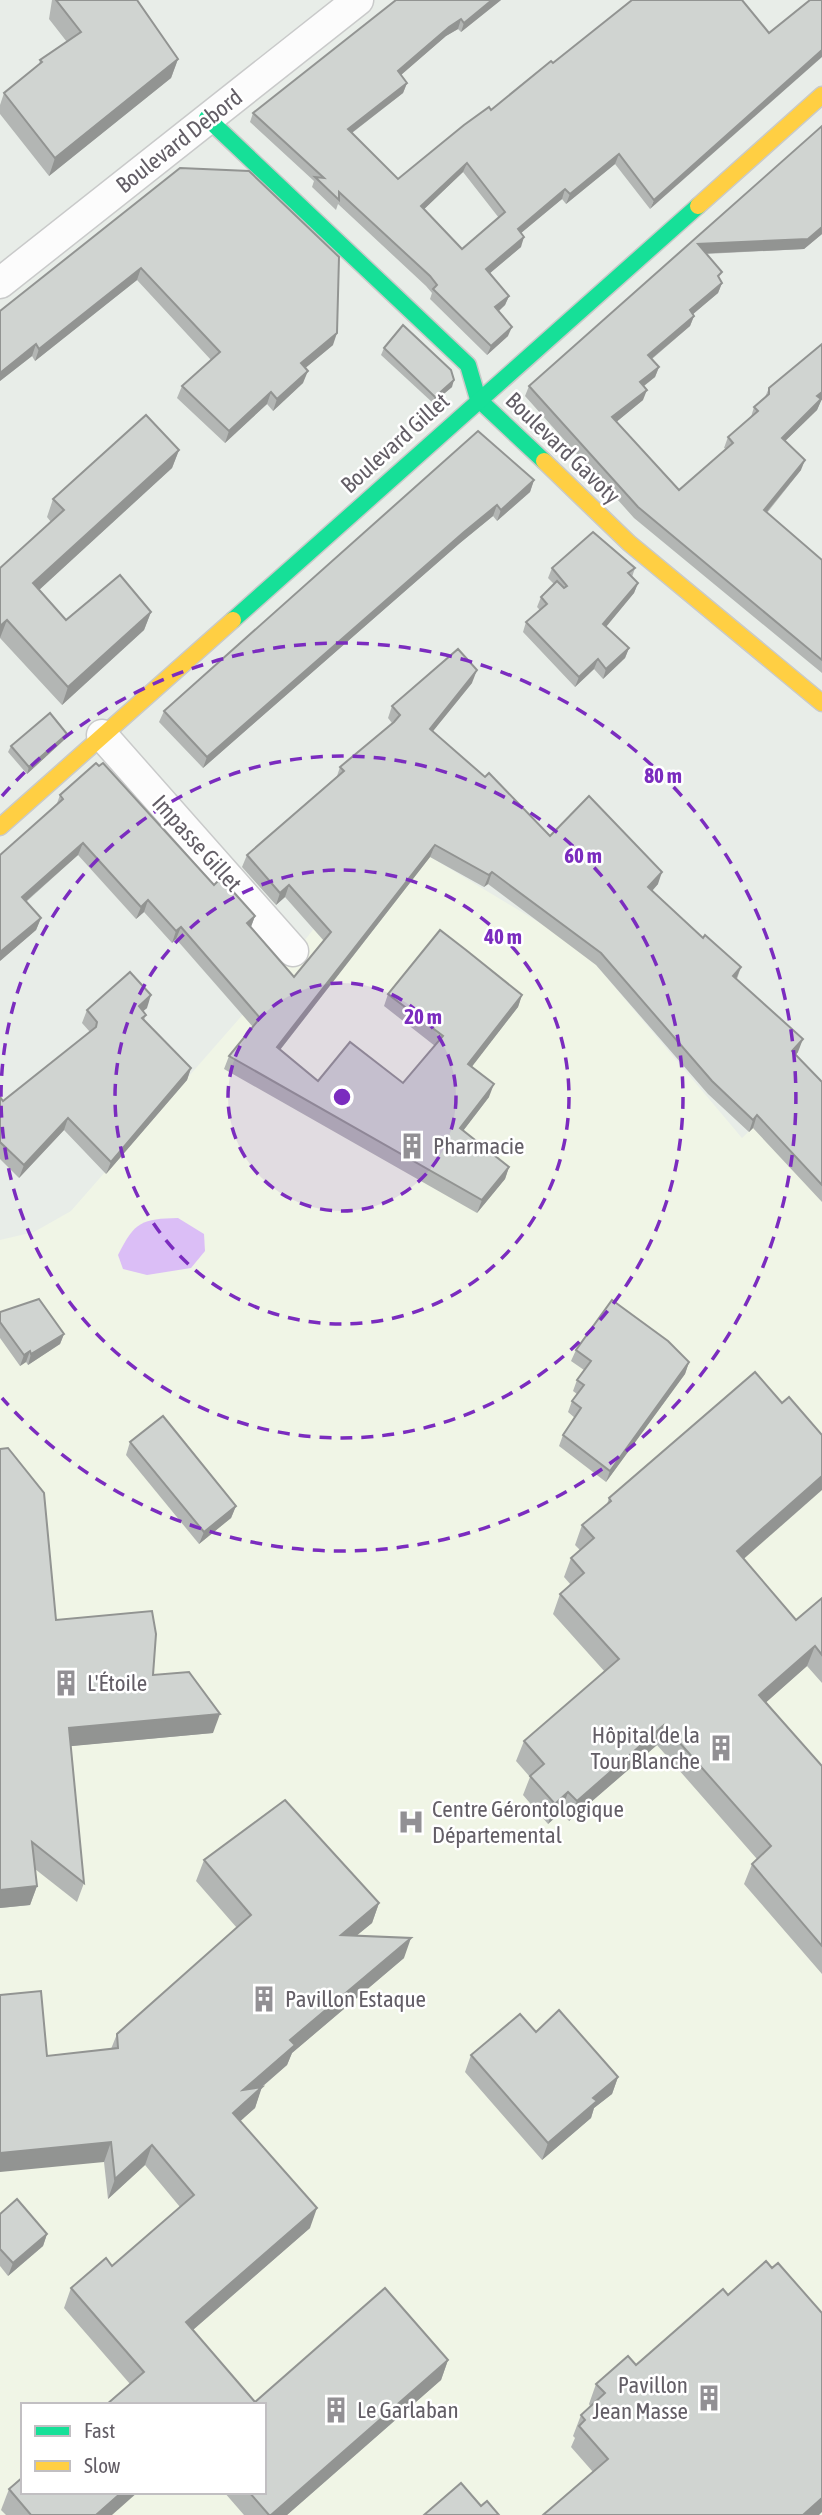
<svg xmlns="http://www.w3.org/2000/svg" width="822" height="2515" viewBox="0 0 822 2515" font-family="'Asap Condensed',sans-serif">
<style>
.medical{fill:#f0f5e6;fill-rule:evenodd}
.water{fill:#dbbef6}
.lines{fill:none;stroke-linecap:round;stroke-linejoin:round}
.street-casing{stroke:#c9caca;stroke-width:33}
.fast-casing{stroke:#c9cac9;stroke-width:19}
.slow-casing{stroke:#c9cac9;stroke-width:19}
.street{stroke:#fcfcfc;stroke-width:30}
.fast{stroke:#16e098;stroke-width:16}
.slow{stroke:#ffcf43;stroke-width:16}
.wall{fill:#b3b6b4;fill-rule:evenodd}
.shaded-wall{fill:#929492}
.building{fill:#d0d4d1;stroke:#929492;stroke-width:2;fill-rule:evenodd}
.ring{fill:none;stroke:#7b2cbf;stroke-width:3.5;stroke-dasharray:12 9}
.labels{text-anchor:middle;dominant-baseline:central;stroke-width:5;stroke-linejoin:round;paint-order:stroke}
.street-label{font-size:23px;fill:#635e66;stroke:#fff}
.poi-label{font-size:23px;fill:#635e66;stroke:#fff;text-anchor:start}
.centre{fill:#7b2cbf;stroke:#fff;stroke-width:3.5}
.ring-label{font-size:21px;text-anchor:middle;font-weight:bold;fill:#7b2cbf;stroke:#fff;stroke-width:5;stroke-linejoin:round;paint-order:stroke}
</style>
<rect width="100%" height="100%" fill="#e8ede8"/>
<!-- medical -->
<path class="medical" d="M389 832 550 929 596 965 742 1138 771 1110 822 1160V2515H0V1240L34 1232 71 1211 280 972ZM23 2405H264V2492H23Z"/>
<!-- water -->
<path class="water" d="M178 1218 204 1234 205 1251 191 1268 147 1275 123 1269 118 1255C135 1221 142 1219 178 1218Z"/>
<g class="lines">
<!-- street casing -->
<g class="street-casing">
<g id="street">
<polyline points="0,283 358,0"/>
<polyline points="102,735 293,951"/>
</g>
</g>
<!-- fast casing -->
<g class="fast-casing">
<g id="fast">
<polyline points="207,118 468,365 478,399 544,461"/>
<polyline points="233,620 698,206"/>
</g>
</g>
<!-- slow casing -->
<g class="slow-casing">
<g id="slow">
<polyline points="698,206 822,95"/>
<polyline points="544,461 629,543 822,703"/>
<polyline points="0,827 233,620"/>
</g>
</g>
<!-- street -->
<use href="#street" class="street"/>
<!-- fast -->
<use href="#fast" class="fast"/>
<!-- slow -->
<use href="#slow" class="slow"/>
</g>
<!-- wall -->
<g class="wall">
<polygon points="52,0 137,0 178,59 171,78 49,176 0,114 0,105 4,93 39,65 40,60 67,42 49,19"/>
<path d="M396 0H501L461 32 458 29 446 36 401 75 407 83 403 93 352 133 398 179 553 63 742 0 650 209 615 164 566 204 562 199 521 233V247L490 273 509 296 505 305 499 311 508 336 487 355 430 299 432 293 426 286 338 204 336 210 312 187 314 181 250 122 253 113ZM463 172 499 218 462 249 424 209Z"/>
<polygon points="822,126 822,234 804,249 706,254 722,283 718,293 693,314 694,316 690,326 652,359 659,367 655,377 644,386 643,400 616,422 679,490 726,449 724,448 728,437 751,417 754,407 765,397 769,388 821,400 817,410 785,441 801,470 767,513 822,560 822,673 634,518 525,396 529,386"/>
<polygon points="180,168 333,345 305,368 303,383 273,411 267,404 225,443 177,398 182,386 211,360 137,280 35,361 32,356 0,381 0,311"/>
<polygon points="384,348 452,387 433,403 381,355"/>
<polygon points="179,450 172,468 39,590 66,620 151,612 144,630 62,705 0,638 0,568 51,522 47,517 53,499"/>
<polygon points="534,480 530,492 497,521 493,516 460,543 203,768 159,722 164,711"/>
<polygon points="552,568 635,568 632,577 638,583 634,593 606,627 629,648 625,658 603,679 594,669 575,687 523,632 526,622 540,610 537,607 541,597 554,584 548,578"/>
<polygon points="472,683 433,731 550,836 658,884 652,891 703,938 741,967 737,979 798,1052 796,1055 822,1082 822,1202 753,1128 749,1132 708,1094 596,965 488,884 484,887 430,857 280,1050 318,1081 403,1083 435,1046 384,1006 388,994 522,995 518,1007 471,1067 489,1097 463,1131 509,1167 505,1179 477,1213 224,1069 229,1056 253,1027 176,939 172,943 144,912 136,919 78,855 26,902 41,918 36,930 0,961 60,795 214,885 255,916 251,927 294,977 324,941 285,897 276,905 242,867 247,855 337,776 340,767 392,723 388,718 392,706"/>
<polygon points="64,740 27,774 8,752 11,746"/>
<polygon points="147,1008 143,1011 146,1015 144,1020 191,1068 187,1080 106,1174 64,1130 19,1178 0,1159 0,1097 3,1101 90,1032 82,1023 87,1010"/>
<polygon points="0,1312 64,1334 60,1344 28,1365 26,1362 20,1366 0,1338"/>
<polygon points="576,1350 689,1362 685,1374 606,1482 559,1446 563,1435 575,1418 568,1412 572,1401 577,1394 573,1391 577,1380 584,1370 571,1361"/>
<polygon points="130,1442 236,1506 231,1518 199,1544 126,1455"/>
<polygon points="609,1498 744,1559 796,1620 822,1598 822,1683 807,1666 766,1702 822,1766 822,1974 744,1884 752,1864 757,1859 657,1745 569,1821 561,1812 548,1824 523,1795 530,1777 516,1761 524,1741 605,1672 553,1614 560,1594 571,1585 564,1577 571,1558 580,1550 575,1545 582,1525 607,1504"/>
<polygon points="56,1620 153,1675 213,1733 70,1746 84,1883 77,1902 35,1869 37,1886 30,1905 0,1908"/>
<polygon points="204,1860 379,1903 372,1923 357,1935 404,1958 292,2053 287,2065 261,2088 255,2108 240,2121 310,2228 193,2330 255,2402 448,2360 441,2380 287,2515 244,2515 224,2492 264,2492 264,2405 130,2384 64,2308 71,2288 112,2266 180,2207 145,2165 108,2199 104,2162 47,2056 111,2049 117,2034 237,1928 196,1881"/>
<polygon points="536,2032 618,2077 612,2094 594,2108 591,2118 542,2160 465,2072 471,2055"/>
<polygon points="0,2214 47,2234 43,2246 8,2276 0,2266"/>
<polygon points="636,2365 819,2515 593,2472 571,2447 575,2438 573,2436 581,2415 590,2406 589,2404 596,2384"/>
<polygon points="9,2489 112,2515 6,2515 1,2510"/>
</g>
<!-- shaded-wall -->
<g class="shaded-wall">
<polygon points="492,0 501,0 461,32 464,23"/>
<polygon points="461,19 458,29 446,36 394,81 398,71 449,27"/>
<polygon points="822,50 822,57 650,209 654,200"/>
<polygon points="178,59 171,78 49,176 55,158"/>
<polygon points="407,83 403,93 345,138 348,129"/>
<polygon points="619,154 615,164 566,204 570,194"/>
<polygon points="467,163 463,172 417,216 421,206"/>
<polygon points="565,189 562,199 515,238 518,229"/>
<polygon points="822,227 822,234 804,249 694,254 698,244"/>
<polygon points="524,237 521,247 483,279 486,269"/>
<polygon points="141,268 137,280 35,361 39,349"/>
<polygon points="722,283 718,293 686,320 690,310"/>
<polygon points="509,296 505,305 492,317 495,307"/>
<polygon points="694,316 690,326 644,365 648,355"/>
<polygon points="512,327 508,336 487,355 491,346"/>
<polygon points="337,333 333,345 297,375 301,363"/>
<polygon points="36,344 32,356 0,381 0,373"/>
<polygon points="659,367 655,377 636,392 640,382"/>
<polygon points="308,371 303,383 273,411 277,399"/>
<polygon points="454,380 452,387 433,403 435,397"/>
<polygon points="647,390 643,400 609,428 612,417"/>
<polygon points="271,392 267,404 225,443 229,431"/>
<polygon points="822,392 822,399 817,410 778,448 782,438 817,396"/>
<polygon points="179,450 172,468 27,601 33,583"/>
<polygon points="805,460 801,470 760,520 764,510"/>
<polygon points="534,480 530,492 497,521 501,510"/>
<polygon points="497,505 493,516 460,543 203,768 207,757 464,532"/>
<polygon points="638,583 634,593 600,634 603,624"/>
<polygon points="151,612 144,630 62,705 68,687"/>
<polygon points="7,620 0,638 0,626"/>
<polygon points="629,648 625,658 603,679 606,669"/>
<polygon points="598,659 594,669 575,687 579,677"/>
<polygon points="477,670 472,683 425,741 430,729"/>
<polygon points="67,734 64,740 27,774 29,767"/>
<polygon points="83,843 78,855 17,909 22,897"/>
<polygon points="435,845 430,857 272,1060 277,1047"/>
<polygon points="492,872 488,884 484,887 489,875"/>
<polygon points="662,872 658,884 644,900 648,887"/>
<polygon points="289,885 285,897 276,905 280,893"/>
<polygon points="148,900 144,912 136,919 141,907"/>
<polygon points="255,916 250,929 247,923"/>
<polygon points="41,918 36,930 0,961 0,952"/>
<polygon points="181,927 176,939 172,943 176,931"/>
<polygon points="741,967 736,979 733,976"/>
<polygon points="151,995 147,1008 134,1019 139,1006"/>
<polygon points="522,995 518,1007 464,1077 468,1064"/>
<polygon points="803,1039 798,1052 788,1064 792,1051"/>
<polygon points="191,1068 187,1080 106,1174 111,1162"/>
<polygon points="494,1084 489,1097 456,1140 460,1128"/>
<polygon points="757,1115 753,1128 749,1132 753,1120"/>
<polygon points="68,1118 64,1130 19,1178 24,1165"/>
<polygon points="509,1167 505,1179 477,1213 482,1200"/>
<polygon points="64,1334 60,1344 28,1365 31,1354"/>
<polygon points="30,1351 26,1362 20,1366 24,1355"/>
<polygon points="689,1362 685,1374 606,1482 610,1471"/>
<polygon points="822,1476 822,1490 730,1571 737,1551"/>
<polygon points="236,1506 231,1518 199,1544 204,1532"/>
<polygon points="815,1646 807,1666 752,1715 759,1695"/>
<polygon points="220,1714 213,1733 62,1747 69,1728"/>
<polygon points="664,1725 657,1745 569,1821 577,1801"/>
<polygon points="568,1792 561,1812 548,1824 555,1804"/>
<polygon points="37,1886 30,1905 0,1908 0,1890"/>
<polygon points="379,1903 372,1923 333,1955 341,1935"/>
<polygon points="411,1938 404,1958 292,2053 287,2065 235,2110 243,2090 290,2040"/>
<polygon points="618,2077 612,2094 594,2108 591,2118 542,2160 548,2143 593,2098"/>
<polygon points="262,2087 255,2108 226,2134 233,2113"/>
<polygon points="111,2142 104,2162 0,2172 0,2153"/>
<polygon points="152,2145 145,2165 108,2199 115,2179"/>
<polygon points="317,2208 310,2228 179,2342 186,2322"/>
<polygon points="47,2234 43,2246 8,2276 13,2263"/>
<polygon points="448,2360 441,2380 287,2515 271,2515"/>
<polygon points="122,2492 138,2492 112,2515 96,2515"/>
<polygon points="822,2498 822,2512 819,2515 803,2515"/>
</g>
<!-- building -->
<g class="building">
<polygon points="56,0 137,0 178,59 55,158 4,93 42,62 40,60 81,32"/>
<path d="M396 0H492L464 23 461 19 449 27 398 71 407 83 348 129 398 179 464 125 489 107 491 110 551 61 553 63 632 0H742L769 33 810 0H822V50L654 200 619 154 570 194 565 189 518 229 524 237 486 269 509 296 495 307 512 327 491 346 433 289 437 285 430 276 339 192V200L315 177 324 178 253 113ZM467 163 505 212 462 249 421 206Z"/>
<polygon points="822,126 822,227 808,239 698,244 722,272 718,276 722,283 690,310 694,316 648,355 659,367 640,382 647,390 612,417 679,490 733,443 728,437 758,411 754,407 769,394 769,388 822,344 822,392 817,396 821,399 782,438 805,460 764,510 822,560 822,660 638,507 529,386"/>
<polygon points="180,168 249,171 339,257 337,333 301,363 308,371 277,399 271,392 229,431 182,386 220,352 141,268 39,349 36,344 0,373 0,311"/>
<polygon points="403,325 451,370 454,380 435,397 384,348"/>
<polygon points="146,415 179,450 33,583 66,620 120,575 151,612 68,687 7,620 0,626 0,568 64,510 53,499"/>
<polygon points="478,431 534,480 501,510 497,505 464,532 207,757 164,711"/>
<polygon points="593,532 635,568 628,573 638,583 603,624 629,648 606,669 598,659 579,677 526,622 547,604 541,597 557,581 564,588 567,586 552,568"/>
<polygon points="458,649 477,670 430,729 485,777 489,773 550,836 589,796 662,872 648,887 703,938 705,935 741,967 733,976 803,1039 792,1051 822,1082 822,1185 757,1115 753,1120 712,1081 601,953 492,872 489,875 435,845 277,1047 318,1081 350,1042 403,1083 443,1036 388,994 440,930 466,950 522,995 468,1064 494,1084 460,1128 509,1167 482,1200 229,1056 260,1018 181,927 176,931 148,900 141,907 83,843 22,897 41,918 0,952 0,855 63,799 60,795 96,763 99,766 103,763 214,885 221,878 255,916 247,923 294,977 331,932 289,885 280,893 247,855 344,771 340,767 394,722 400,715 392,706"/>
<polygon points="50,713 67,734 29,767 11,746"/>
<polygon points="130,972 151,995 139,1006 146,1015 142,1018 191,1068 111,1162 68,1118 24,1165 0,1142 0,1097 3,1101 96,1027 97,1022 87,1010"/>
<polygon points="39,1299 64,1334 31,1354 30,1351 24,1355 0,1322 0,1312"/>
<polygon points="612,1300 668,1341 689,1362 610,1471 563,1435 581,1408 572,1401 584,1385 577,1380 591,1361 576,1350"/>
<polygon points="755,1372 782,1403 789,1397 822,1435 822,1476 737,1551 796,1620 822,1598 822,1655 815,1646 759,1695 822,1766 822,1946 752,1864 771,1846 664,1725 577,1801 568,1792 555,1804 530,1776 544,1764 524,1741 619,1659 560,1594 584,1573 571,1558 594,1538 582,1525 611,1501 609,1498"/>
<polygon points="163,1416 236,1506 204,1532 130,1442"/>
<polygon points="8,1448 44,1493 56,1620 152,1611 156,1634 153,1675 189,1672 220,1714 69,1728 84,1883 32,1842 37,1886 0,1890 0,1449"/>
<polygon points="285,1800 379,1903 341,1935 411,1938 290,2040 295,2045 243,2090 262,2087 233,2113 317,2208 186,2322 255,2402 385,2288 448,2360 271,2515 269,2515 249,2492 264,2492 264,2405 106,2405 144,2372 71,2288 106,2258 112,2266 194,2195 152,2145 115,2179 111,2142 0,2153 0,1995 41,1991 47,2056 118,2048 117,2034 251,1915 204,1860"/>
<polygon points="559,2010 618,2077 593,2098 597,2101 548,2143 471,2055 520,2014 536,2032"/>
<polygon points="17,2199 47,2234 13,2263 0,2249 0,2214"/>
<polygon points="766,2261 772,2268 778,2263 822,2313 822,2498 803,2515 543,2515 608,2459 579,2426 585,2420 581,2415 605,2393 596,2384 628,2356 636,2365 723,2289 728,2295"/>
<polygon points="23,2477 23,2492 122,2492 96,2515 31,2515 9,2489"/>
<polygon points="461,2483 481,2506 487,2501 499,2515 424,2515"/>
</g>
<!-- distance rings -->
<circle cx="342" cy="1097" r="114" fill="#7b2cbf" fill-opacity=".12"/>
<g class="ring">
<circle cx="342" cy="1097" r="114"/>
<circle cx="342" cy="1097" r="227"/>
<circle cx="342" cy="1097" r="341"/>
<path d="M2 796A454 454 0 1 1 2 1398"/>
</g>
<!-- icons -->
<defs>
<g id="building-bare" transform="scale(2.1)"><path d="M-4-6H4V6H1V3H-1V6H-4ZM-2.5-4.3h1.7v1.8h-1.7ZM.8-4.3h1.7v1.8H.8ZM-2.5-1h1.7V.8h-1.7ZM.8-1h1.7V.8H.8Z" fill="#929094" stroke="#fff" stroke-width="2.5" paint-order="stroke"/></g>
<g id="hospital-bare" transform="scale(2.1)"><path d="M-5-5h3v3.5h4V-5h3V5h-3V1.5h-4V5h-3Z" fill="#929094" stroke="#fff" stroke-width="2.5" paint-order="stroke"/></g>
</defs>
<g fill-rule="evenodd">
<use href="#building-bare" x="412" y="1146"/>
<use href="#building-bare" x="66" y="1683"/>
<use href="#building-bare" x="721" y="1748"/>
<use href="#hospital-bare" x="411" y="1822"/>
<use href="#building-bare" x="264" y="1999"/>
<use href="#building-bare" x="709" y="2398"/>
<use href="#building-bare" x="336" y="2410"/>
</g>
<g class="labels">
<!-- street labels -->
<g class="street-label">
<text transform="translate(179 141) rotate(-38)">Boulevard Debord</text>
<text transform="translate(395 443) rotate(-42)">Boulevard Gillet</text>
<text transform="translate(563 448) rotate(44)">Boulevard Gavoty</text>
<text transform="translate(197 843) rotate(48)">Impasse Gillet</text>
</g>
<!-- poi labels -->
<g class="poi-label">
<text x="433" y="1146">Pharmacie</text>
<text x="87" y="1683">L'Étoile</text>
<text x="700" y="1735" text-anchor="end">Hôpital de la<tspan x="700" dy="26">Tour Blanche</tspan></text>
<text x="432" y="1809">Centre Gérontologique<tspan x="432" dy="26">Départemental</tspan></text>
<text x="285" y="1999">Pavillon Estaque</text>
<text x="688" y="2385" text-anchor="end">Pavillon<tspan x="688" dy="26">Jean Masse</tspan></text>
<text x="357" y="2410">Le Garlaban</text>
</g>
</g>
<circle cx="342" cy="1097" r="10" class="centre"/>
<g class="ring-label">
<text x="663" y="783">80 m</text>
<text x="583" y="863">60 m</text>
<text x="503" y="944">40 m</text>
<text x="423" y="1024">20 m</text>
</g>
<!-- legend -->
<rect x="21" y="2403" width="245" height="91" fill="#ffffff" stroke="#c1bfc2" stroke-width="2"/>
<rect x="35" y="2426" width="35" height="10" fill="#16e098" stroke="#c1bfc2" stroke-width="2"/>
<text x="84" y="2438" font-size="21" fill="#635e66">Fast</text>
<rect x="35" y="2461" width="35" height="10" fill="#ffcf43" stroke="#c1bfc2" stroke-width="2"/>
<text x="84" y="2473" font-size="21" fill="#635e66">Slow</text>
</svg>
